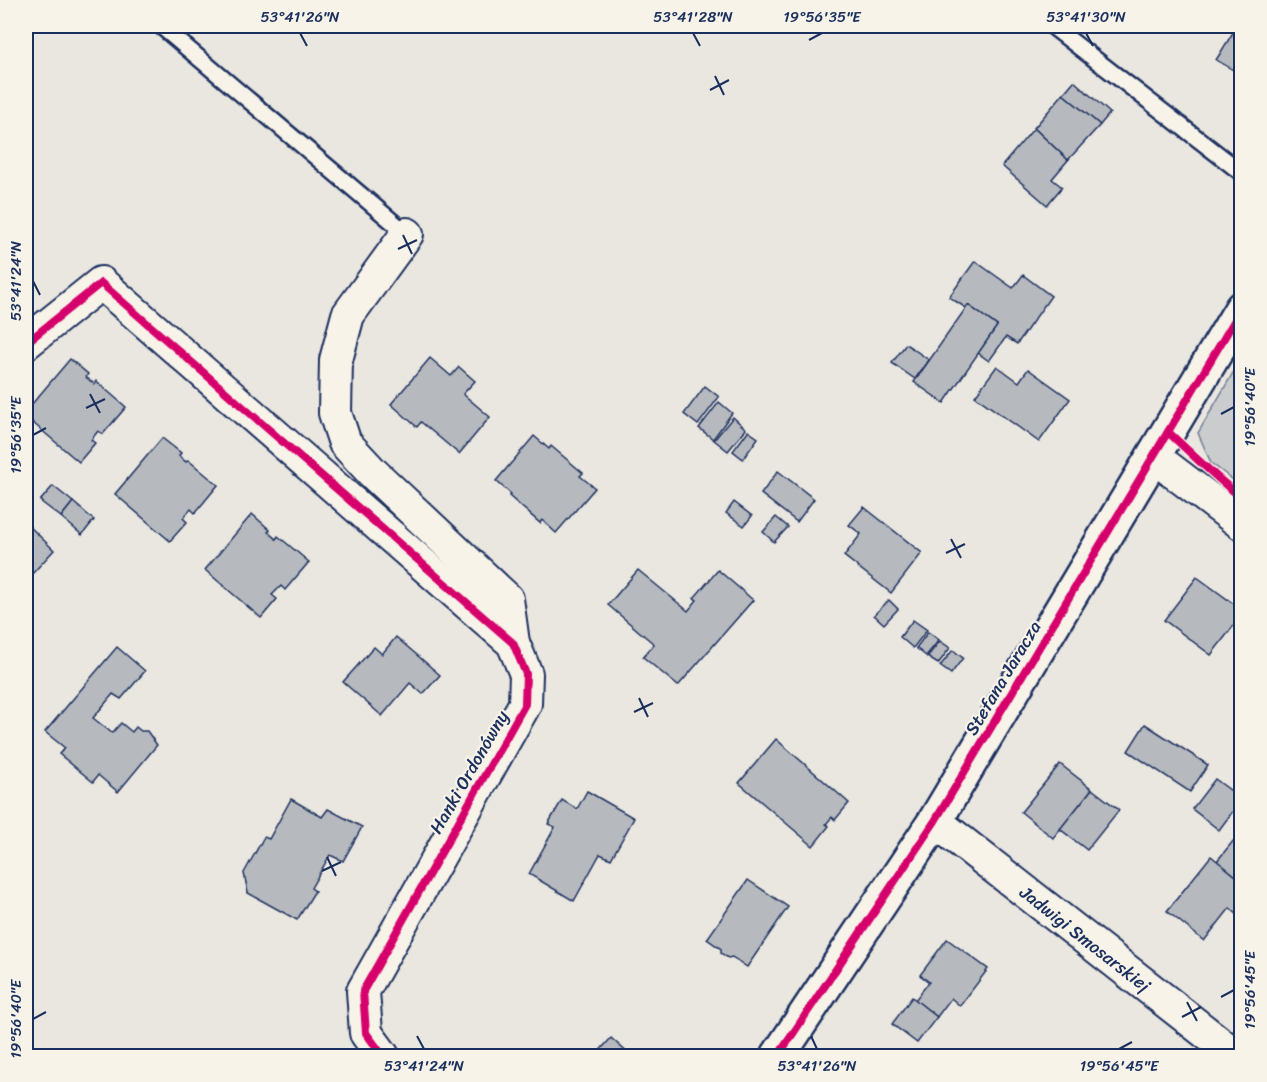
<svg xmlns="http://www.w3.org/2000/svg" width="1267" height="1082" viewBox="0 0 1267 1082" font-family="Sriracha,sans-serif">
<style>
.green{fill:#cbcccd;stroke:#737e96;stroke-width:1.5}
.building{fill:#b6babf;stroke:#1b2f5e;stroke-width:1.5}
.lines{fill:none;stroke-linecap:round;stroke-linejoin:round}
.lane-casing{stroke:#1b2f5e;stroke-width:20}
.street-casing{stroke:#1b2f5e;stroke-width:36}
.secondary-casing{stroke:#1b2f5e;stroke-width:38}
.lane{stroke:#f7f3e8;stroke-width:15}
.street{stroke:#f7f3e8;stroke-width:32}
.secondary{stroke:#f7f3e8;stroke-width:33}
.cycleway-casing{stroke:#f7f3e8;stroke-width:11}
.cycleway{stroke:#d6006c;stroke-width:8}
.ticks{fill:none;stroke:#1b2f5e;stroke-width:2}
.labels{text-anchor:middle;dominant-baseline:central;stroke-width:4.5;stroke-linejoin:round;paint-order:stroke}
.street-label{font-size:18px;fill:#1b2f5e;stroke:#f7f3e8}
.neatline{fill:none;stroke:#1b2f5e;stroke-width:2}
.ticks-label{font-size:15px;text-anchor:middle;fill:#1b2f5e}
</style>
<rect width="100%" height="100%" fill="#eae7e0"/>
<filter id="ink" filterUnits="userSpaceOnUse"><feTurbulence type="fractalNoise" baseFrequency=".0167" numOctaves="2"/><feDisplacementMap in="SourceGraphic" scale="12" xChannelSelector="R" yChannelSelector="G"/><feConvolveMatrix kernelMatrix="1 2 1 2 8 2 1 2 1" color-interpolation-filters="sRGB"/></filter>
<g filter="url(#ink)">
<!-- green -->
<polygon class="green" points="1241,359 1241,486 1211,463 1198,433"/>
<!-- building -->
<g class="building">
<polygon points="1237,26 1242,26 1242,75 1216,60"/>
<polygon points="1074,81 1110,113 1100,125 1063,94"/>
<polygon points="1063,94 1100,125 1068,160 1034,128"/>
<polygon points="1034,128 1068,160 1052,179 1062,187 1047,205 1002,166"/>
<polygon points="975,261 1013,288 1023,275 1051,296 1017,344 1006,337 989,361 978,353 997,326 968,305 966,308 949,297"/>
<polygon points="968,305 997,326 944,403 914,382"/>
<polygon points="906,344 929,360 915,379 892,363"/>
<polygon points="430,358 451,376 459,367 475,381 463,394 490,417 459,454 421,422 417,427 391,404"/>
<polygon points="70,359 88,374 86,377 94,384 96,381 126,407 103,434 98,431 91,440 95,443 79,462 26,417 26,411"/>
<polygon points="997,366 1019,382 1028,369 1070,399 1039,442 975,396"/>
<polygon points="705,386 719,397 698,425 684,414"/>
<polygon points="719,402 732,413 713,439 699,428"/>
<polygon points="733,417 746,429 728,451 714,440"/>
<polygon points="748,431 758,438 743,459 733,451"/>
<polygon points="534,436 549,449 551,446 583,473 580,476 595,488 556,533 542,520 540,523 509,496 511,494 496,481"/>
<polygon points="162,438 181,453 179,456 186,462 188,460 218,485 195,513 191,509 183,518 187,522 170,541 115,494"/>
<polygon points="778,471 814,499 797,522 761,494"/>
<polygon points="53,486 73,502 61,517 40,501"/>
<polygon points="73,502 94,520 82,535 61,517"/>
<polygon points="734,502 752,516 744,526 726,513"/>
<polygon points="864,507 922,553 891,593 844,556 861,534 849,525"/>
<polygon points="252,514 270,530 268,532 276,539 278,536 309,562 285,590 281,586 272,595 277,599 261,618 205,570"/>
<polygon points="776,517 788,527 774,542 763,532"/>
<polygon points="26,523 54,550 32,574 26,569"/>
<polygon points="638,570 688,611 697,600 694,598 718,570 753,600 678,686 643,657 654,644 608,605"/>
<polygon points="1197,577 1242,610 1242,615 1211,655 1164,620"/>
<polygon points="889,600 898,609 884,624 874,615"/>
<polygon points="913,620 927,630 913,648 900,637"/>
<polygon points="928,632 939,640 926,656 916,648"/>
<polygon points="396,637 440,675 423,694 410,683 382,716 343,682 374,647 382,654"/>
<polygon points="940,641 950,648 938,664 927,657"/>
<polygon points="117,647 145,671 121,699 113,694 93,718 112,733 121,723 132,732 136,727 141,731 147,731 157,745 118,792 98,775 93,782 59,754 65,748 45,732"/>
<polygon points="953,650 963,658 951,674 940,666"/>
<polygon points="1145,724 1208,765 1190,792 1128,751"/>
<polygon points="776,739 849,803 835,820 832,817 826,824 829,826 813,846 739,783"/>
<polygon points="1060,764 1092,789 1053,838 1021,812"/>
<polygon points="1215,779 1242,799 1219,830 1192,809"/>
<polygon points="1092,789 1119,810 1087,850 1060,829"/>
<polygon points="587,791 634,818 611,859 600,854 574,901 529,874 555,827 548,824 562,800 577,809"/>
<polygon points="291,799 322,817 328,809 362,827 343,861 330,855 311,888 315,891 297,920 248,893 244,873 264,837 269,839"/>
<polygon points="1234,840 1242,847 1241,880 1217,861"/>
<polygon points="1211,856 1242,881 1242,913 1239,916 1230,908 1204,941 1167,911"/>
<polygon points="748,880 788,907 747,967 732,957 728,958 721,953 721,949 707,939"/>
<polygon points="947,939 988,969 960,1006 951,998 937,1017 915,1000 929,982 920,975"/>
<polygon points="912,997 937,1017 917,1043 892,1024"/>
<polygon points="611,1038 631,1056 595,1056"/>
</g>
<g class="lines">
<!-- lane casing -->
<g class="lane-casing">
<g id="lane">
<polyline points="161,26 407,234"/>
<polyline points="1052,26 1242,173"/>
</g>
</g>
<!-- street casing -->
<g class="street-casing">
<g id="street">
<polyline points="407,234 348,315 336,360 335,413 345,443 373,473 507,599 513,643"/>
<polyline points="26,343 101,283 513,643 526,674 525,704 363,991 366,1033 383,1056"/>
<polyline points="1154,457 1242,524"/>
<polyline points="935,821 1236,1056"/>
</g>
</g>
<!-- secondary casing -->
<g class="secondary-casing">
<polyline id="secondary" points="778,1056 935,821 1242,308"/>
</g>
<!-- lane -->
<use href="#lane" class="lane"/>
<!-- street -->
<use href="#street" class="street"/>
<!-- secondary -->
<use href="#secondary" class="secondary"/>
<!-- cycleway casing -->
<g class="cycleway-casing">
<g id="cycleway">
<polyline points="26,343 101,283 513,643 526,674 525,704 363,991 366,1033 383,1056"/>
<path d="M1168 432C1193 455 1215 477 1242 498"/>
<polyline points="778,1056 935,821 1242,308"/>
</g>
</g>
<!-- cycleway -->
<use href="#cycleway" class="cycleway"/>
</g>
</g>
<!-- ticks -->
<path class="ticks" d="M300 33 307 46M693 33 700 46M1086 33 1093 46M809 40 822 33M715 76 724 95M710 90 729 80M403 235 412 254M398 249 417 240M33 281 40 295M90 394 100 413M86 408 105 399M1221 414 1234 407M33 435 46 428M951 539 961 558M946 553 965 544M639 698 648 717M634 712 653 703M327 857 336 876M322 871 341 862M1221 997 1234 990M1187 1002 1197 1021M1182 1017 1201 1007M33 1019 46 1012M417 1036 424 1049M811 1036 817 1049M1119 1049 1132 1042"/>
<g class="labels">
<!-- street labels -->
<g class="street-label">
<text transform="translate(1003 678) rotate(-59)">Stefana Jaracza</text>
<text transform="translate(469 772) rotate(-60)">Hanki Ordonówny</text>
<text transform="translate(1085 939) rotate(38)">Jadwigi Smosarskiej</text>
</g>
</g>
<!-- margin -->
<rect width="1267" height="1082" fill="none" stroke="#f7f3e8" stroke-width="66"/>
<rect x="33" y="33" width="1201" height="1016" class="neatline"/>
<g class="ticks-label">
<text x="300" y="22">53°41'26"N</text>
<text x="693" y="22">53°41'28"N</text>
<text x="822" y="22">19°56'35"E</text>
<text x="1086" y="22">53°41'30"N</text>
<text transform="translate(16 281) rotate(-90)" y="5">53°41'24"N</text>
<text transform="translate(1250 407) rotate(-90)" y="5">19°56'40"E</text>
<text transform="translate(16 435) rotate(-90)" y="5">19°56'35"E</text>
<text transform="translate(1250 990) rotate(-90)" y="5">19°56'45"E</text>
<text transform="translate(16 1019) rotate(-90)" y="5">19°56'40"E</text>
<text x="424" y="1071">53°41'24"N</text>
<text x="817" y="1071">53°41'26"N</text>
<text x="1119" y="1071">19°56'45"E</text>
</g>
</svg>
